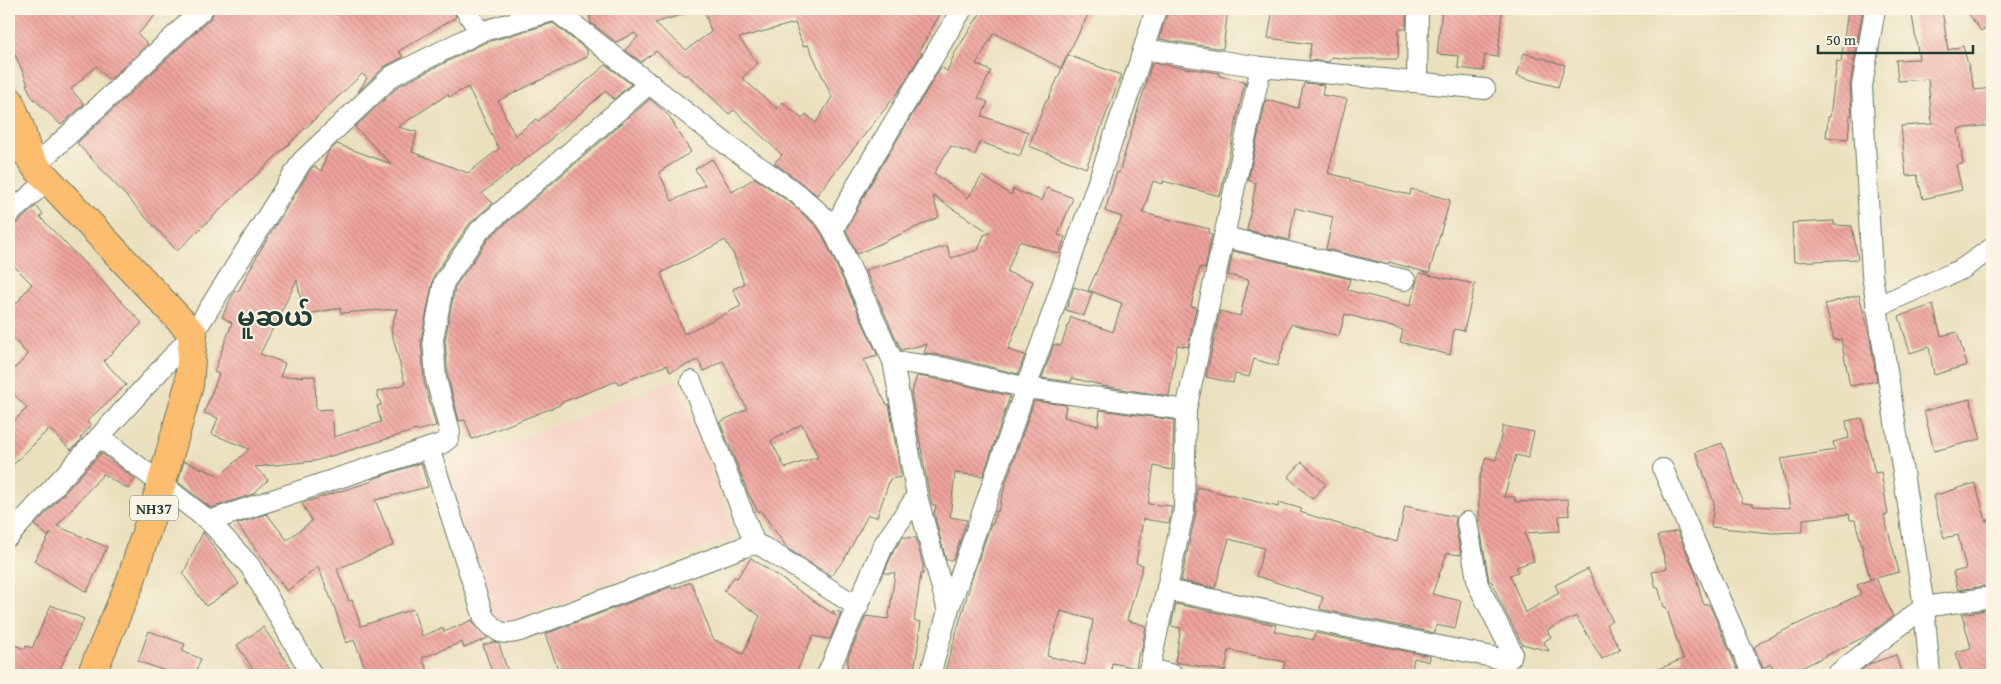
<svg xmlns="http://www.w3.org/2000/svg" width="2001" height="684" viewBox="0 0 2001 684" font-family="'Gentium Book Plus','Noto Sans Myanmar',serif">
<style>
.built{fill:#f6d1c5}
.building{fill:url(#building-back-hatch);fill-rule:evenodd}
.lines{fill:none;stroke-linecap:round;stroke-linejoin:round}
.minor-casing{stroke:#667664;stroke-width:22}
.highway-casing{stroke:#667664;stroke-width:30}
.minor{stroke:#fff;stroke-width:20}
.highway{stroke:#fcbd6e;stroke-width:28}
.labels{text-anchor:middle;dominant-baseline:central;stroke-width:4;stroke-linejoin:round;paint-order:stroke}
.shield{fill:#fcf5e5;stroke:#617469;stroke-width:1}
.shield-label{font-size:15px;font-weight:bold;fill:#1f3d34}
.town-label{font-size:26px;font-weight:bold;fill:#1f3d34;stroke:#fcf5e5}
</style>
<defs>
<pattern id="building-back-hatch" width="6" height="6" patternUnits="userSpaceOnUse" patternTransform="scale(1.25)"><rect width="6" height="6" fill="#f0a39e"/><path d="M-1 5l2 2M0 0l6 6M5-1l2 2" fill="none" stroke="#c28682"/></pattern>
</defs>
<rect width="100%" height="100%" fill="#fcf5e5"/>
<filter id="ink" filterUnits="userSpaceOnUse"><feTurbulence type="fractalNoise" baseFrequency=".02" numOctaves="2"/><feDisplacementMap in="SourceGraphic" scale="10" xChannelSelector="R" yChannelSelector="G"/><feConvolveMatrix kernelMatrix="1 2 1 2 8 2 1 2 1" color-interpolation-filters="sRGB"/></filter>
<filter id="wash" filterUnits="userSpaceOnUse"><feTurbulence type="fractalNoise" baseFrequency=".0096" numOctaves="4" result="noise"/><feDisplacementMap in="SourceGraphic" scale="20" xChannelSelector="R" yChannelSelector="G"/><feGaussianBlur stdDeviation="1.12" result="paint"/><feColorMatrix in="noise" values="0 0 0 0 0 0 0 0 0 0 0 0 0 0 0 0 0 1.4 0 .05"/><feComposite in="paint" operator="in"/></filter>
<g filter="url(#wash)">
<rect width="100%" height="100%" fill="#eae0bd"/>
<!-- built -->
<polygon class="built" points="676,379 735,535 499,626 439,470"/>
<g id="blocks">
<!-- building -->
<g class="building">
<polygon points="9,9 161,9 138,34 148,44 109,80 96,66 71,89 84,104 61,125 32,97 26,84 28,84 13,50 9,52"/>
<polygon points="215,9 453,9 456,17 399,51 403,57 384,67 358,92 367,78 362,74 177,251 77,143 211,18"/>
<path d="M588 9H689L690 12 655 23 686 50 711 32 704 9H931L940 14 919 51 922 53 899 91 817 195 774 163 782 155 734 110 729 114 687 74 685 76 656 51 641 62 625 50 638 37 635 33 616 42 591 23ZM795 23 803 46 808 45 832 97 816 123 806 114 802 119 783 102 777 109 742 78 758 63 739 38Z"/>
<polygon points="983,9 1091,9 1061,68 994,33 976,64 991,71 978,98 988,102 982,116 1028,132 1020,156 980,142 975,155 951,146 934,173 968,198 982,176 1011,195 1013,189 1042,201 1047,188 1073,198 1058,235 1065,237 1059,254 1019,241 1007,272 1033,281 1008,350 1025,355 1018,374 947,356 924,353 927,344 901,350 865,270 947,246 951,258 978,250 984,235 990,233 933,196 939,217 857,254 846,230 870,185 941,67 947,71 955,53"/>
<polygon points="1169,9 1228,9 1223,49 1159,39"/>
<polygon points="1273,9 1406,9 1406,29 1399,29 1398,59 1349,59 1331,57 1329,62 1309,60 1311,44 1268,38"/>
<polygon points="1442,9 1502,9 1498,57 1485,55 1483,71 1458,68 1459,56 1437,54"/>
<polygon points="1848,9 1863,9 1850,84 1852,115 1850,115 1848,139 1826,137 1828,117 1830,117 1837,61 1841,62"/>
<polygon points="1965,9 1992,9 1992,24 1981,31"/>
<polygon points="1942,10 1948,50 1963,46 1975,90 1992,88 1992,125 1958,129 1963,164 1956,165 1962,190 1923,199 1917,175 1906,176 1901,126 1932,124 1928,79 1898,81 1896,60 1919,59 1912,15"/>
<path d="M553 23 587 50V57L498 101 515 136 536 119 538 121 606 65 631 84 614 99 606 91 551 138 552 139 482 193 493 203 470 223 434 275 421 340 424 382 436 426 416 431V430L315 461 255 467 268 480 253 494 211 508 178 482 184 461 220 476 249 449 212 434 218 418 204 413 219 374 214 372 232 323 222 317 235 290 238 292 258 254 311 169 314 166 321 171 328 152 337 144 391 164 355 127 399 86 484 43ZM468 87 499 149 468 173 412 152 417 132 398 127 448 94 449 97ZM297 280 304 315 340 308 341 313 397 309 391 329 405 384 377 392 381 405 377 406 381 422 334 437 332 409 316 410 315 376 280 377 285 363 260 354Z"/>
<polygon points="1524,53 1565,65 1558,87 1517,76"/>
<polygon points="1068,55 1121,75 1086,168 1029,146 1046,100 1048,100"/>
<polygon points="1152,63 1219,73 1219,76 1245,81 1220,196 1163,181 1163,184 1153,181 1143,213 1210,229 1208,234 1212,235 1205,269 1200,267 1191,306 1196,307 1188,347 1177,345 1169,396 1101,386 1101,385 1072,378 1071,382 1042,378 1054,344 1061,346 1071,317 1113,332 1122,303 1088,290 1122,217 1105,211 1117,172 1119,173"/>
<polygon points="1304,83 1324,85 1322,95 1347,99 1328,173 1351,179 1350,181 1410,195 1411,189 1450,200 1429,273 1389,262 1388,264 1326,249 1333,217 1295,208 1289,240 1247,230 1256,183 1248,180 1266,100 1298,108"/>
<path d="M650 99 669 116 691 152 659 172 672 201 705 185 695 169 712 159 732 192 755 178 791 203 816 226 823 236 878 356 863 360 887 405 889 404 901 477 890 479 877 517 868 515 844 560 831 576 788 549 760 510 758 512 748 493 720 422 747 409 723 361 704 371 698 360 670 372 667 365 618 384 617 381 560 403V405L472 439 465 420 459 421 448 377 445 340 455 287 489 238ZM725 240 734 255 744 284 733 289 741 306 684 334 661 273ZM802 424 818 457 785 468 771 441Z"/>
<polygon points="36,206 43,214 40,217 142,323 104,361 126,385 87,421 91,426 80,438 82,439 71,450 49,429 9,469 9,426 27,408 9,389 9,374 28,355 9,334 9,309 21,299 20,298 32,284 9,261 9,226 17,223"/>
<polygon points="1834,221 1834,225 1852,226 1858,259 1794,262 1792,223"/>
<polygon points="1233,251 1350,279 1347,290 1410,306 1419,273 1475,284 1464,331 1454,329 1450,355 1400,342 1403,330 1345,314 1339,336 1291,324 1277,366 1254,359 1249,377 1235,374 1233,383 1206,377 1220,311 1240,316 1249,280 1228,275"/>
<polygon points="1074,287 1092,293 1084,316 1066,310"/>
<polygon points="1859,295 1869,332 1877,381 1850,386 1841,339 1834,340 1825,304"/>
<polygon points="1933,305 1941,336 1957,332 1967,365 1934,375 1929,347 1910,353 1899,316"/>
<polygon points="917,376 942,380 1010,396 983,476 955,473 950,517 967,520 953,560 946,560 934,514 936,505 932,505 929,493 911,392 912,392"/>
<polygon points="1970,399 1981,439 1934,451 1924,411"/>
<path d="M1034 401 1066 405 1064 417 1098 426 1100 410 1174 420 1172 470 1154 466 1148 504 1172 506 1169 523 1143 519 1136 563 1143 565 1127 620 1146 626 1141 652H1139L1136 668 1112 663 1111 675H944L974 572 991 524H993L996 511 998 512 1006 482ZM1061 611 1093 620 1085 665 1047 656Z"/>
<polygon points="1862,418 1875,473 1881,472 1888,514 1884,515 1899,572 1876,578 1893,616 1868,635 1787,675 1777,675 1771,664 1763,668 1754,647 1764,640 1861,594 1857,585 1874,578 1870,579 1855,520 1850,520 1849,514 1803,519 1803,532 1772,533 1711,527 1714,503 1696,452 1722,443 1743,503 1753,504 1753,506 1790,508 1781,459 1835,450 1833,442 1849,438 1846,421"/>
<polygon points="1503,426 1534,432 1528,458 1516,455 1504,497 1515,497 1515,502 1568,499 1569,515 1559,516 1560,531 1525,533 1534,561 1516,567 1518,572 1510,575 1525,613 1559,593 1555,585 1588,569 1612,620 1606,624 1620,649 1602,659 1576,616 1547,630 1551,637 1544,642 1549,651 1522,644 1499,599 1492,582 1489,581 1479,522 1479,480 1486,457 1496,460"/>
<polygon points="101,453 135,479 128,489 103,474 57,526 107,547 87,592 34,561 51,533 48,536 35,525"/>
<polygon points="1302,462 1326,484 1312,499 1288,477"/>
<polygon points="421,463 428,487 375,500 394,545 337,569 349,601 352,600 361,626 413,609 422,636 443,628 444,632 472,620 475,626 488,638 464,648 462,642 422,658 430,675 368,675 354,640 346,643 334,606 318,567 287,591 237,524 267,514 287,540 312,521 302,503 373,481 372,479"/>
<polygon points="1975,483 1986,521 1992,518 1992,585 1958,590 1953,572 1966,569 1958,535 1944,538 1933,496"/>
<polygon points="1197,487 1278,507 1279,502 1302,509 1300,512 1397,542 1405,506 1456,517 1455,524 1461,555 1447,553 1432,594 1461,601 1455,629 1436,625 1435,633 1320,609 1323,597 1256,576 1264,548 1229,539 1215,588 1181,581 1196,512"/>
<polygon points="1677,531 1694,569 1703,603 1705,605 1709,604 1740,675 1644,675 1683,659 1666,607 1664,607 1658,587 1656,588 1652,572 1667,568 1658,536"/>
<polygon points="203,532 239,584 206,606 183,574"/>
<polygon points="903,537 916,538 923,565 923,574 921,574 914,621 921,622 919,634 920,635 913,675 847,673 848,657 866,616 888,619 889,617 895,573 884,573 894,550"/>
<polygon points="751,558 836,616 832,611 841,612 830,639 813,636 797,671 778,671 787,675 560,675 545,634 671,587 672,589 691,582 713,639 743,654 760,616 724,591 734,577 737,578"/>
<polygon points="1176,604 1276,625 1274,631 1313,640 1315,633 1430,656 1429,662 1414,658 1411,675 1282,675 1285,662 1229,650 1225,671 1175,662 1181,628 1171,626"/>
<polygon points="51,605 84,619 57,675 9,675 9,643 25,649 26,646 32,648"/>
<polygon points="1992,609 1992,643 1988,644 1992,660 1992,675 1962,675 1956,652 1971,648 1962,614"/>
<polygon points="263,627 296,675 257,675 237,645"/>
<polygon points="149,631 185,644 182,651 201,659 194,675 176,675 138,661"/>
<polygon points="494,642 499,644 509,675 493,675 483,645"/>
<polygon points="1896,655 1902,675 1855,675 1869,664"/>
</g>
</g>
</g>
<g filter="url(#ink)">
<use href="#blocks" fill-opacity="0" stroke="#667664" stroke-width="1"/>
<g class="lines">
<!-- minor casing -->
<g class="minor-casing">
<g id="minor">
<polyline points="465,9 480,32"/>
<polyline points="1875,9 1862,86 1872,275 1924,607 1930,675"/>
<polyline points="555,10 729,146 798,194 825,218 833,230"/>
<polyline points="1144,49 1261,67 1485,89"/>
<polyline points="1417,82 1418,9"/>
<polyline points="35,166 203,9"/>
<polyline points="9,214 47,181"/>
<polyline points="1225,237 1405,280"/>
<polyline points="1876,307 1962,269 1992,248"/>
<polyline points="893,361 944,368 1027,388 1186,410"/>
<polyline points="691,381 755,544"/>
<polyline points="100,437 209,521 250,566 312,675"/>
<path d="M429 448 484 618C497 632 500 636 520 631L744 547 755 544 763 547 858 607"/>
<polyline points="1663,469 1753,675"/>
<polyline points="209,521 441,444 448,439 450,432 436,379 433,339 444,282 480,230 650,83"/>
<polyline points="9,536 193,334 302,161 392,76 480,32 560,9"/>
<polyline points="1167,590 1507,660 1511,657 1512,652 1478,585 1467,522"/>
<polyline points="948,611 917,496 893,361 833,230 860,179 962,9"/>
<polyline points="1149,669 1173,675"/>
<polyline points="827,675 884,544 917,496"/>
<polyline points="930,675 948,611 1136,73 1156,9"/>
<polyline points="1148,675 1184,510 1186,410 1261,67"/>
<polyline points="1836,675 1924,607 1992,597"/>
</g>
</g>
<!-- highway casing -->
<g class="highway-casing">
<polyline id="highway" points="9,100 19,124 28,155 35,166 193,334 189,385 161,485 130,583 91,675"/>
</g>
<!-- minor -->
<use href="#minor" class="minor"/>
<!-- highway -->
<use href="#highway" class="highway"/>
</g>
</g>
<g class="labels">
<!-- shield labels -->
<rect class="shield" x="130" y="495.5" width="48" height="25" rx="4"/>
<g class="shield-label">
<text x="154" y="508">NH37</text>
</g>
<!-- town labels -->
<g class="town-label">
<text x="275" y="316">မူဆယ်</text>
</g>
</g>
<!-- margin -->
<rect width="2001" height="684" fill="none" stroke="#fcf5e5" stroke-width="30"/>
<!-- scale -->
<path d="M1818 45v8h155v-8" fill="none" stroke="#1f3d34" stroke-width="2.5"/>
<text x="1826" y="45" font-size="15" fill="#1f3d34" stroke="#fcf5e5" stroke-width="4" paint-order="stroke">50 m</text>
</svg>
